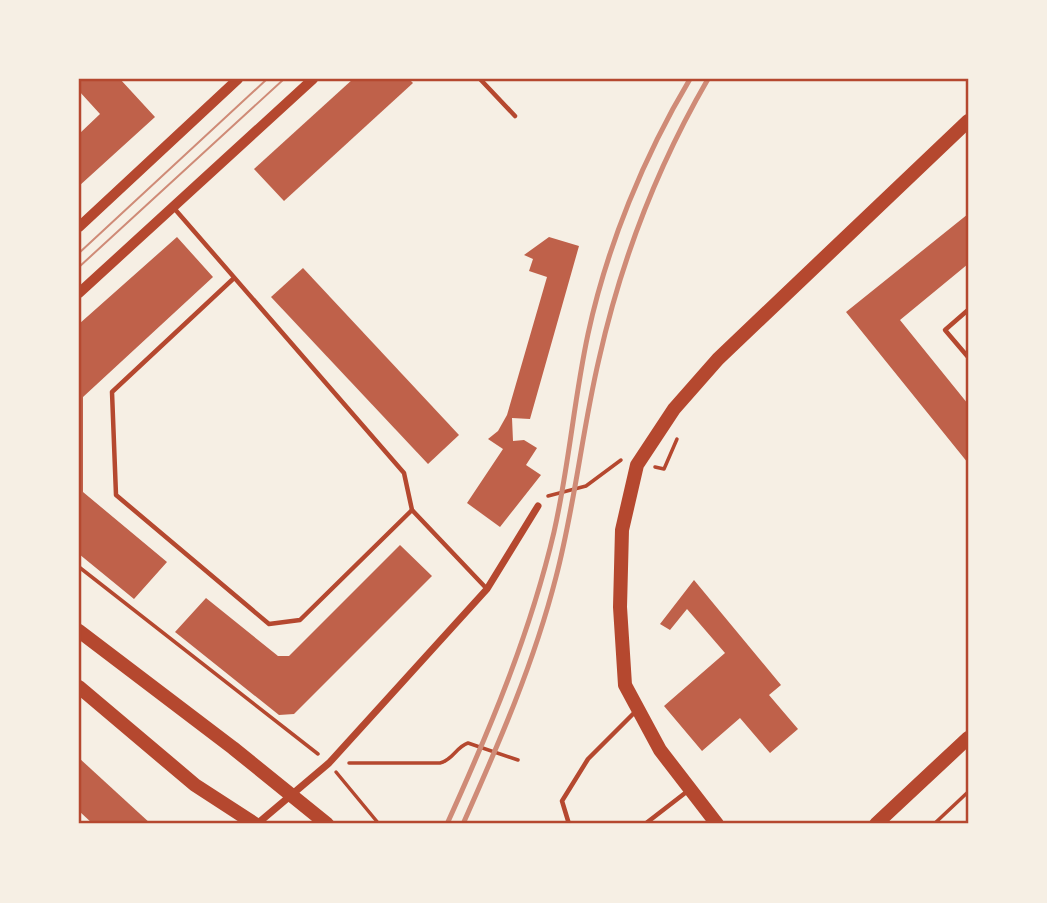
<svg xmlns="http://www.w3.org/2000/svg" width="1047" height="903" viewBox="0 0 1047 903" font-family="Rubik,sans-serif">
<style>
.building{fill:#bf614a}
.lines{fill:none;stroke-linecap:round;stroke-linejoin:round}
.path{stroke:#b5482f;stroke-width:3.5}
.service{stroke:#b5482f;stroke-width:4.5}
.minor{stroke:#b5482f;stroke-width:7}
.tertiary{stroke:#b5482f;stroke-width:10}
.primary{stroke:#b5482f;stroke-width:14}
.tram{stroke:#cf8b77;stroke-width:2}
.rail{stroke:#cf8b77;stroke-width:5}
.neatline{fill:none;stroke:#b5482f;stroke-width:2.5}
</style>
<rect width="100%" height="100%" fill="#f6efe4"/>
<!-- building -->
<g class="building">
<polygon points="79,79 120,79 155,117 79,186 79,134 100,114 79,91"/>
<polygon points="353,79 409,79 413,83 284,201 254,169"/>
<polygon points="968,214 968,264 900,320 968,404 968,463 846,312"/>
<polygon points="177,237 213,277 83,397 83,492 167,562 134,599 79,554 79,324"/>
<polygon points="549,237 579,246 530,419 512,418 513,441 524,440 537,448 526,465 541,475 500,527 467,503 503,449 488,439 498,431 507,415 547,277 529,271 533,259 524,255"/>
<polygon points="303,268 459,435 428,464 271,297"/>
<polygon points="400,545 432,576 294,714 279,715 175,632 206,598 278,656 289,656"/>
<polygon points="694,580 781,685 769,695 798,729 770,753 740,718 702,751 664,706 725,653 687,609 670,630 660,624"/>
<polygon points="79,758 151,824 93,824 79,811"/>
</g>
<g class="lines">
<!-- path -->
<g class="path">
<polyline points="655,467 664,469 677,439"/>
<polyline points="548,496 586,486 621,460"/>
<polyline points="79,567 318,754"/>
<path d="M349 763H440C453 760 456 747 468 743L518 760"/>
<polyline points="336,772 379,824"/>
<polyline points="934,824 968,792"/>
</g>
<!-- service -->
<g class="service">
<polyline points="480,79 515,116"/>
<polyline points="173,207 404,473 412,510 487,589"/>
<polyline points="233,279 112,392 116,495 269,624 300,620 412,510"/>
<polyline points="968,310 945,330 968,357"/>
<polyline points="569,824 562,801 588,759 635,712"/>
<polyline points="645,824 689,790"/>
</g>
<!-- minor -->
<polyline class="minor" points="257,824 329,763 487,589 538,506"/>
<!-- tertiary -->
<g class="tertiary">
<polyline points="79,227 238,79"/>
<polyline points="79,293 313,79"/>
</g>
<!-- primary -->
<g class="primary">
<polyline points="79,631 233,748 327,824"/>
<polyline points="79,687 195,785 255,824"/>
<polyline points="717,824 660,750 625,685 620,607 622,530 637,465 674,409 718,359 968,121"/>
<polyline points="876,824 968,738"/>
</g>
<!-- tram -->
<g class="tram">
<polyline points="79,253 267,79"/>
<polyline points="79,267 284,79"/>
</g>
<!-- rail -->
<g class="rail">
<path d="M447 824C490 729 530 634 554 532 569 466 574 399 588 334 607 246 644 156 690 79"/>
<path d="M463 824C499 743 534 663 556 577 575 505 582 431 599 359 621 261 658 165 708 79"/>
</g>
</g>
<!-- border -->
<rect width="1047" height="903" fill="none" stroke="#f6efe4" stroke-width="161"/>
<rect x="80" y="80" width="887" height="742" class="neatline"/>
</svg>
